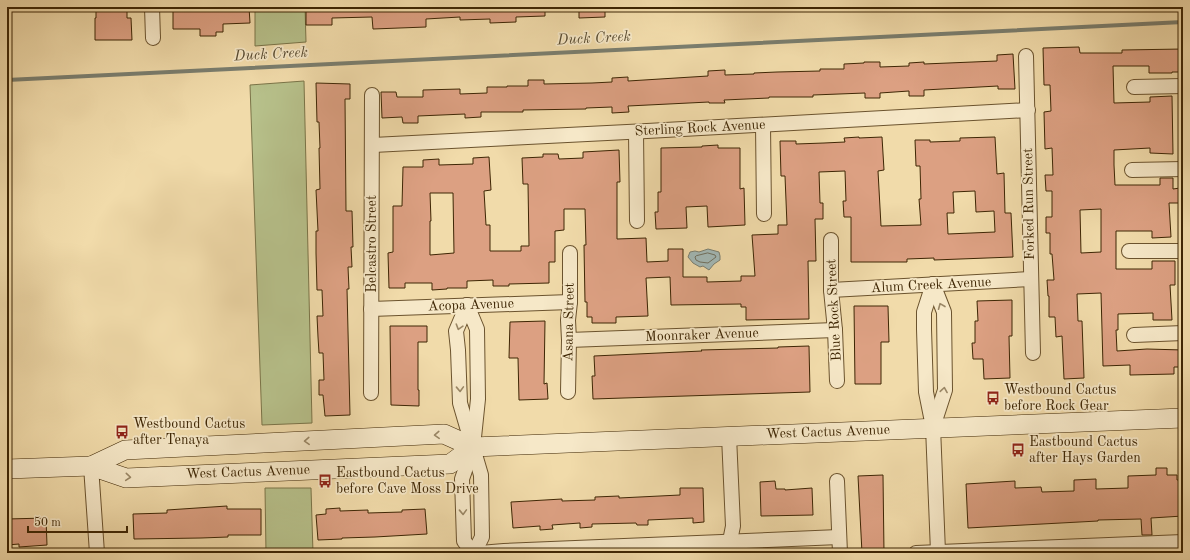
<svg xmlns="http://www.w3.org/2000/svg" width="1190" height="560" viewBox="0 0 1190 560" font-family="'Old Standard TT',serif">
<style>
.green{fill:#b7c18b;stroke:#7a7448}
.water{fill:#a2b8b6;stroke:#7a7e6f}
.lines{fill:none;stroke-linecap:round;stroke-linejoin:round}
.shore{stroke:#706f5d;stroke-width:1}
.stream{stroke:#7a7e6f;stroke-width:4}
.building{fill:#dca082;stroke:#3e2604;fill-rule:evenodd}
.street-casing{stroke:#6b532e;stroke-width:16}
.secondary-casing{stroke:#3e2604;stroke-width:20}
.street{stroke:#f6e8c8;stroke-width:14}
.secondary{stroke:#f6e8c8;stroke-width:19}
.oneway{stroke:#9a8766}
.labels{text-anchor:middle;dominant-baseline:central;stroke-width:3.5;stroke-linejoin:round;paint-order:stroke}
.street-label{font-size:14px;fill:#3e2604;stroke:#f6e8c8}
.poi-label{font-size:14px;fill:#3e2604;stroke:#f6e8c8;text-anchor:start}
.water-label{font-size:15px;font-style:italic;fill:#574a30;stroke:#f6e8c8}
</style>
<rect width="100%" height="100%" fill="#f1dbaa"/>
<filter id="stains"><feTurbulence type="fractalNoise" baseFrequency=".005" numOctaves="4"/><feColorMatrix values="0 0 0 0 .2 0 0 0 0 .09 0 0 0 0 .02 0 0 0 .5 -.17"/></filter>
<radialGradient id="worn" r=".72"><stop offset=".6" stop-color="#630" stop-opacity="0"/><stop offset="1" stop-color="#630" stop-opacity=".3"/></radialGradient>
<!-- green -->
<g class="green">
<polygon points="255,7 305,7 306,42 255,46"/>
<polygon points="304,81 312,423 262,425 250,85"/>
<polygon points="265,488 311,488 313,553 266,553"/>
</g>
<!-- water -->
<polygon class="water" points="708,249 719,252 720,256 720,260 714,264 709,270 703,266 700,267 693,263 688,257 690,252 695,251 699,252"/>
<g class="lines">
<!-- shore -->
<polygon class="shore" points="708,253 715,255 716,257 708,263 700,262 696,260 695,257 696,256"/>
<!-- stream -->
<polyline class="stream" points="7,80 1183,22"/>
</g>
<!-- building -->
<g class="building">
<polygon points="96,7 127,7 127,18 131,18 132,40 95,40 95,18 96,18"/>
<polygon points="173,7 249,7 250,23 223,24 223,32 216,32 216,36 200,36 200,29 173,29"/>
<polygon points="306,7 545,7 545,16 516,17 516,22 490,23 490,19 460,20 460,17 426,19 426,27 373,29 372,17 332,18 332,25 306,25"/>
<polygon points="579,7 605,7 605,17 579,18"/>
<path d="M1079 47 1080 53H1122V50L1183 49V72H1172V73H1149V66H1113L1114 103 1150 102V97L1172 96 1173 154 1150 153V148L1114 150V165L1115 185H1160V178H1173V189L1180 188V203H1169L1171 237 1152 238V231H1116V269H1152V261H1175V285H1170L1172 320H1153V313L1118 314V330H1116L1117 351 1147 349 1183 350V367H1174V374L1130 375V365L1103 366 1101 293 1077 294 1078 321H1082L1084 378 1064 379 1062 336 1056 337 1055 317H1049V296H1048L1047 280H1054L1052 254H1050V233H1046V217H1052V191H1046L1045 175H1053L1052 148 1045 149 1044 112 1051 111 1050 85H1044L1043 48ZM1101 209V252L1081 253 1080 210Z"/>
<polygon points="1013,54 1015,89 998,89 998,86 924,90 924,96 909,96 909,91 880,93 880,98 865,98 865,93 813,95 813,97 769,97 769,98 724,100 725,103 709,103 709,102 628,106 629,112 612,113 612,107 586,108 586,109 523,110 523,112 481,112 481,117 465,118 465,114 418,116 418,123 403,123 402,117 382,118 381,92 396,92 397,97 423,97 423,90 460,89 460,94 487,93 487,87 507,87 507,86 528,86 528,80 544,80 544,84 592,83 612,82 612,78 628,77 628,81 708,76 708,71 725,70 725,75 754,74 754,73 777,72 820,71 820,69 844,69 844,64 864,63 864,62 880,62 880,67 909,66 909,63 924,62 924,64 997,61 997,55"/>
<polygon points="316,83 350,84 350,99 345,99 346,211 352,211 353,247 351,247 352,267 348,267 349,289 347,289 350,415 325,416 323,395 319,395 319,380 324,380 323,353 319,353 318,337 317,316 323,316 322,290 317,290 316,253 316,231 318,231 316,190 320,189 319,148 320,148 319,122 317,122"/>
<path d="M859 137V138L882 137 884 170 878 171 881 226 921 225 919 199H921L920 166H916L915 140H930V142L960 141V138L995 137 997 174 1004 173 1005 213H1011L1013 257 934 260V258L907 259V262H851V217H844L843 201H846L845 171 819 172 820 203H823V219H815L816 261H808L809 319 746 320V307H741V304L671 305 670 277 646 278 648 316 616 317V323H592V317H587V302H585L584 245H586L585 209H564V230L555 231V262H549V283L509 284V286H493V280L467 281V288H447V289L432 290V283H405V288H389L388 253 393 252V206H402L403 167H423V160L439 159V165L473 164V158L489 157 491 190 484 191 486 225H490V251H521V246H529L528 184H523L522 158 543 157V154H558L559 159 583 158V152L619 150 620 182H617V239L646 238 647 262 668 261V249H683V277H707V282L741 281V276H755L752 235 778 234V225H787L785 176H781L780 141H796V144L824 143 845 142 844 138ZM975 191 976 212 994 211 995 232 948 234 947 213H954L953 192ZM430 193H453L454 253 430 255V221H431Z"/>
<polygon points="718,145 718,148 740,148 740,189 744,188 745,225 708,227 707,206 686,207 687,228 656,229 655,212 658,212 658,192 661,192 661,148 702,147 702,146"/>
<polygon points="1012,300 1012,336 1009,336 1010,378 984,379 983,359 973,359 972,343 975,343 975,321 978,321 977,301"/>
<polygon points="854,306 888,306 889,342 881,342 881,384 855,384"/>
<polygon points="545,321 544,384 547,383 548,399 519,400 518,358 509,358 510,322"/>
<polygon points="390,326 427,326 427,342 418,342 418,390 419,390 419,406 391,405"/>
<polygon points="809,346 810,392 593,399 592,376 595,376 594,356 702,351 701,350 778,348 778,347"/>
<polygon points="1156,468 1167,468 1167,475 1177,475 1177,480 1183,480 1183,516 1151,518 1152,535 1142,535 1141,519 1098,520 1098,521 968,528 966,484 1015,481 1015,488 1041,487 1042,492 1074,491 1074,480 1096,479 1096,489 1128,488 1128,476 1156,475"/>
<polygon points="883,475 884,553 862,553 858,476"/>
<polygon points="775,481 776,489 785,489 785,490 812,488 813,515 761,516 760,482"/>
<polygon points="680,488 703,488 704,522 693,523 693,518 648,520 648,525 637,525 636,523 592,524 592,527 580,528 580,523 552,525 553,529 540,530 540,526 513,528 511,502 562,499 562,501 595,500 595,497 619,496 619,498 680,495"/>
<polygon points="227,506 227,509 261,509 261,535 228,535 228,537 201,538 134,539 133,514 167,513 167,510"/>
<polygon points="340,508 340,511 368,510 368,513 402,512 402,510 425,509 427,534 375,537 342,538 342,539 318,540 316,515 326,514 326,509"/>
<polygon points="46,518 47,545 19,547 19,544 7,545 7,519"/>
</g>
<g class="lines">
<!-- street casing -->
<g class="street-casing">
<g id="street">
<polyline points="152,7 153,38"/>
<polyline points="1026,56 1033,353"/>
<polyline points="1134,87 1183,86"/>
<polyline points="763,125 764,214"/>
<polyline points="636,132 637,221"/>
<polyline points="373,145 647,131 1028,110"/>
<polyline points="1132,170 1183,169"/>
<polyline points="831,240 831,290 835,330 837,381"/>
<polyline points="1129,251 1183,251"/>
<polyline points="933,284 924,312 924,329 926,392 933,427 938,552"/>
<polyline points="933,284 944,312 945,390 933,427"/>
<polyline points="831,290 1031,279"/>
<polyline points="467,305 477,329 478,399 473,447 462,479 464,541 473,553"/>
<polyline points="467,305 456,331 458,350 460,403 481,475 482,537 474,553"/>
<polyline points="371,309 570,302"/>
<polyline points="1134,335 1183,333"/>
<polyline points="569,340 835,330"/>
<polyline points="568,392 569,340 568,320 570,302 570,253"/>
<polyline points="371,393 372,95"/>
<polyline points="729,436 733,526 730,541 731,553"/>
<polyline points="91,466 97,553"/>
<polyline points="837,481 840,553"/>
<polyline points="480,553 504,551 839,537"/>
<polyline points="916,553 1183,542"/>
</g>
</g>
<!-- secondary casing -->
<g class="secondary-casing">
<g id="secondary">
<polyline points="91,466 125,450 444,434 473,447 1183,418"/>
<polyline points="7,469 91,466 126,478 450,464 473,447"/>
</g>
</g>
<!-- street -->
<use href="#street" class="street"/>
<!-- secondary -->
<use href="#secondary" class="secondary"/>
</g>
<!-- one-way arrows -->
<defs><path id="oneway-chevron" d="M-2-3.5L2.5 0L-2 3.5" fill="none" stroke-width="1.6" stroke-linecap="round" stroke-linejoin="round"/></defs>
<g class="oneway">
<use href="#oneway-chevron" transform="translate(941 306) rotate(-112)"/>
<use href="#oneway-chevron" transform="translate(459 327) rotate(107)"/>
<use href="#oneway-chevron" transform="translate(460 389) rotate(88)"/>
<use href="#oneway-chevron" transform="translate(944 390) rotate(-81)"/>
<use href="#oneway-chevron" transform="translate(437 435) rotate(177)"/>
<use href="#oneway-chevron" transform="translate(307 441) rotate(177)"/>
<use href="#oneway-chevron" transform="translate(128 477) rotate(5)"/>
<use href="#oneway-chevron" transform="translate(463 512) rotate(88)"/>
</g>
<!-- icons -->
<defs>
<g id="bus-bare" transform="scale(1.08)"><path d="M-5-6H5V4H4V6H2V4H-2V6H-4V4H-5ZM-3.5-4V0h7V-4ZM-3.5 1.2v1.5H-2V1.2ZM2 1.2v1.5H3.5V1.2Z" fill="#8f2418" stroke="#f6e8c8" stroke-width="2.5" paint-order="stroke"/></g>
</defs>
<g fill-rule="evenodd">
<use href="#bus-bare" x="993" y="398"/>
<use href="#bus-bare" x="122" y="432"/>
<use href="#bus-bare" x="1018" y="450"/>
<use href="#bus-bare" x="325" y="481"/>
</g>
<g class="labels">
<!-- street labels -->
<g class="street-label">
<text transform="translate(700 128) rotate(-3)">Sterling Rock Avenue</text>
<text transform="translate(1029 204) rotate(-91)">Forked Run Street</text>
<text transform="translate(372 244) rotate(-90)">Belcastro Street</text>
<text transform="translate(931 285) rotate(-3)">Alum Creek Avenue</text>
<text transform="translate(471 305) rotate(-2)">Acopa Avenue</text>
<text transform="translate(834 310) rotate(-93)">Blue Rock Street</text>
<text transform="translate(569 322) rotate(-89)">Asana Street</text>
<text transform="translate(702 335) rotate(-2)">Moonraker Avenue</text>
<text transform="translate(828 432) rotate(-2)">West Cactus Avenue</text>
<text transform="translate(248 472) rotate(-2)">West Cactus Avenue</text>
</g>
<!-- poi labels -->
<g class="poi-label">
<text x="1004" y="390">Westbound Cactus<tspan x="1004" dy="16">before Rock Gear</tspan></text>
<text x="133" y="424">Westbound Cactus<tspan x="133" dy="16">after Tenaya</tspan></text>
<text x="1029" y="442">Eastbound Cactus<tspan x="1029" dy="16">after Hays Garden</tspan></text>
<text x="336" y="473">Eastbound Cactus<tspan x="336" dy="16">before Cave Moss Drive</tspan></text>
</g>
<!-- water labels -->
<g class="water-label">
<text transform="translate(594 39) rotate(-3)">Duck Creek</text>
<text transform="translate(271 55) rotate(-3)">Duck Creek</text>
</g>
</g>
<!-- margin -->
<rect width="1190" height="560" fill="none" stroke="#f1dbaa" stroke-width="24"/>
<rect x="8" y="8" width="1174" height="544" fill="none" stroke="#3e2604" stroke-width="2"/>
<rect x="12" y="12" width="1166" height="536" fill="none" stroke="#3e2604"/>
<!-- scale -->
<path d="M28 526v6h99v-6" fill="none" stroke="#3e2604" stroke-width="2"/>
<text x="34" y="526" font-size="12" fill="#3e2604" stroke="#f6e8c8" stroke-width="3" paint-order="stroke">50 m</text>
<rect width="100%" height="100%" filter="url(#stains)"/>
<rect width="100%" height="100%" fill="url(#worn)"/>
</svg>
